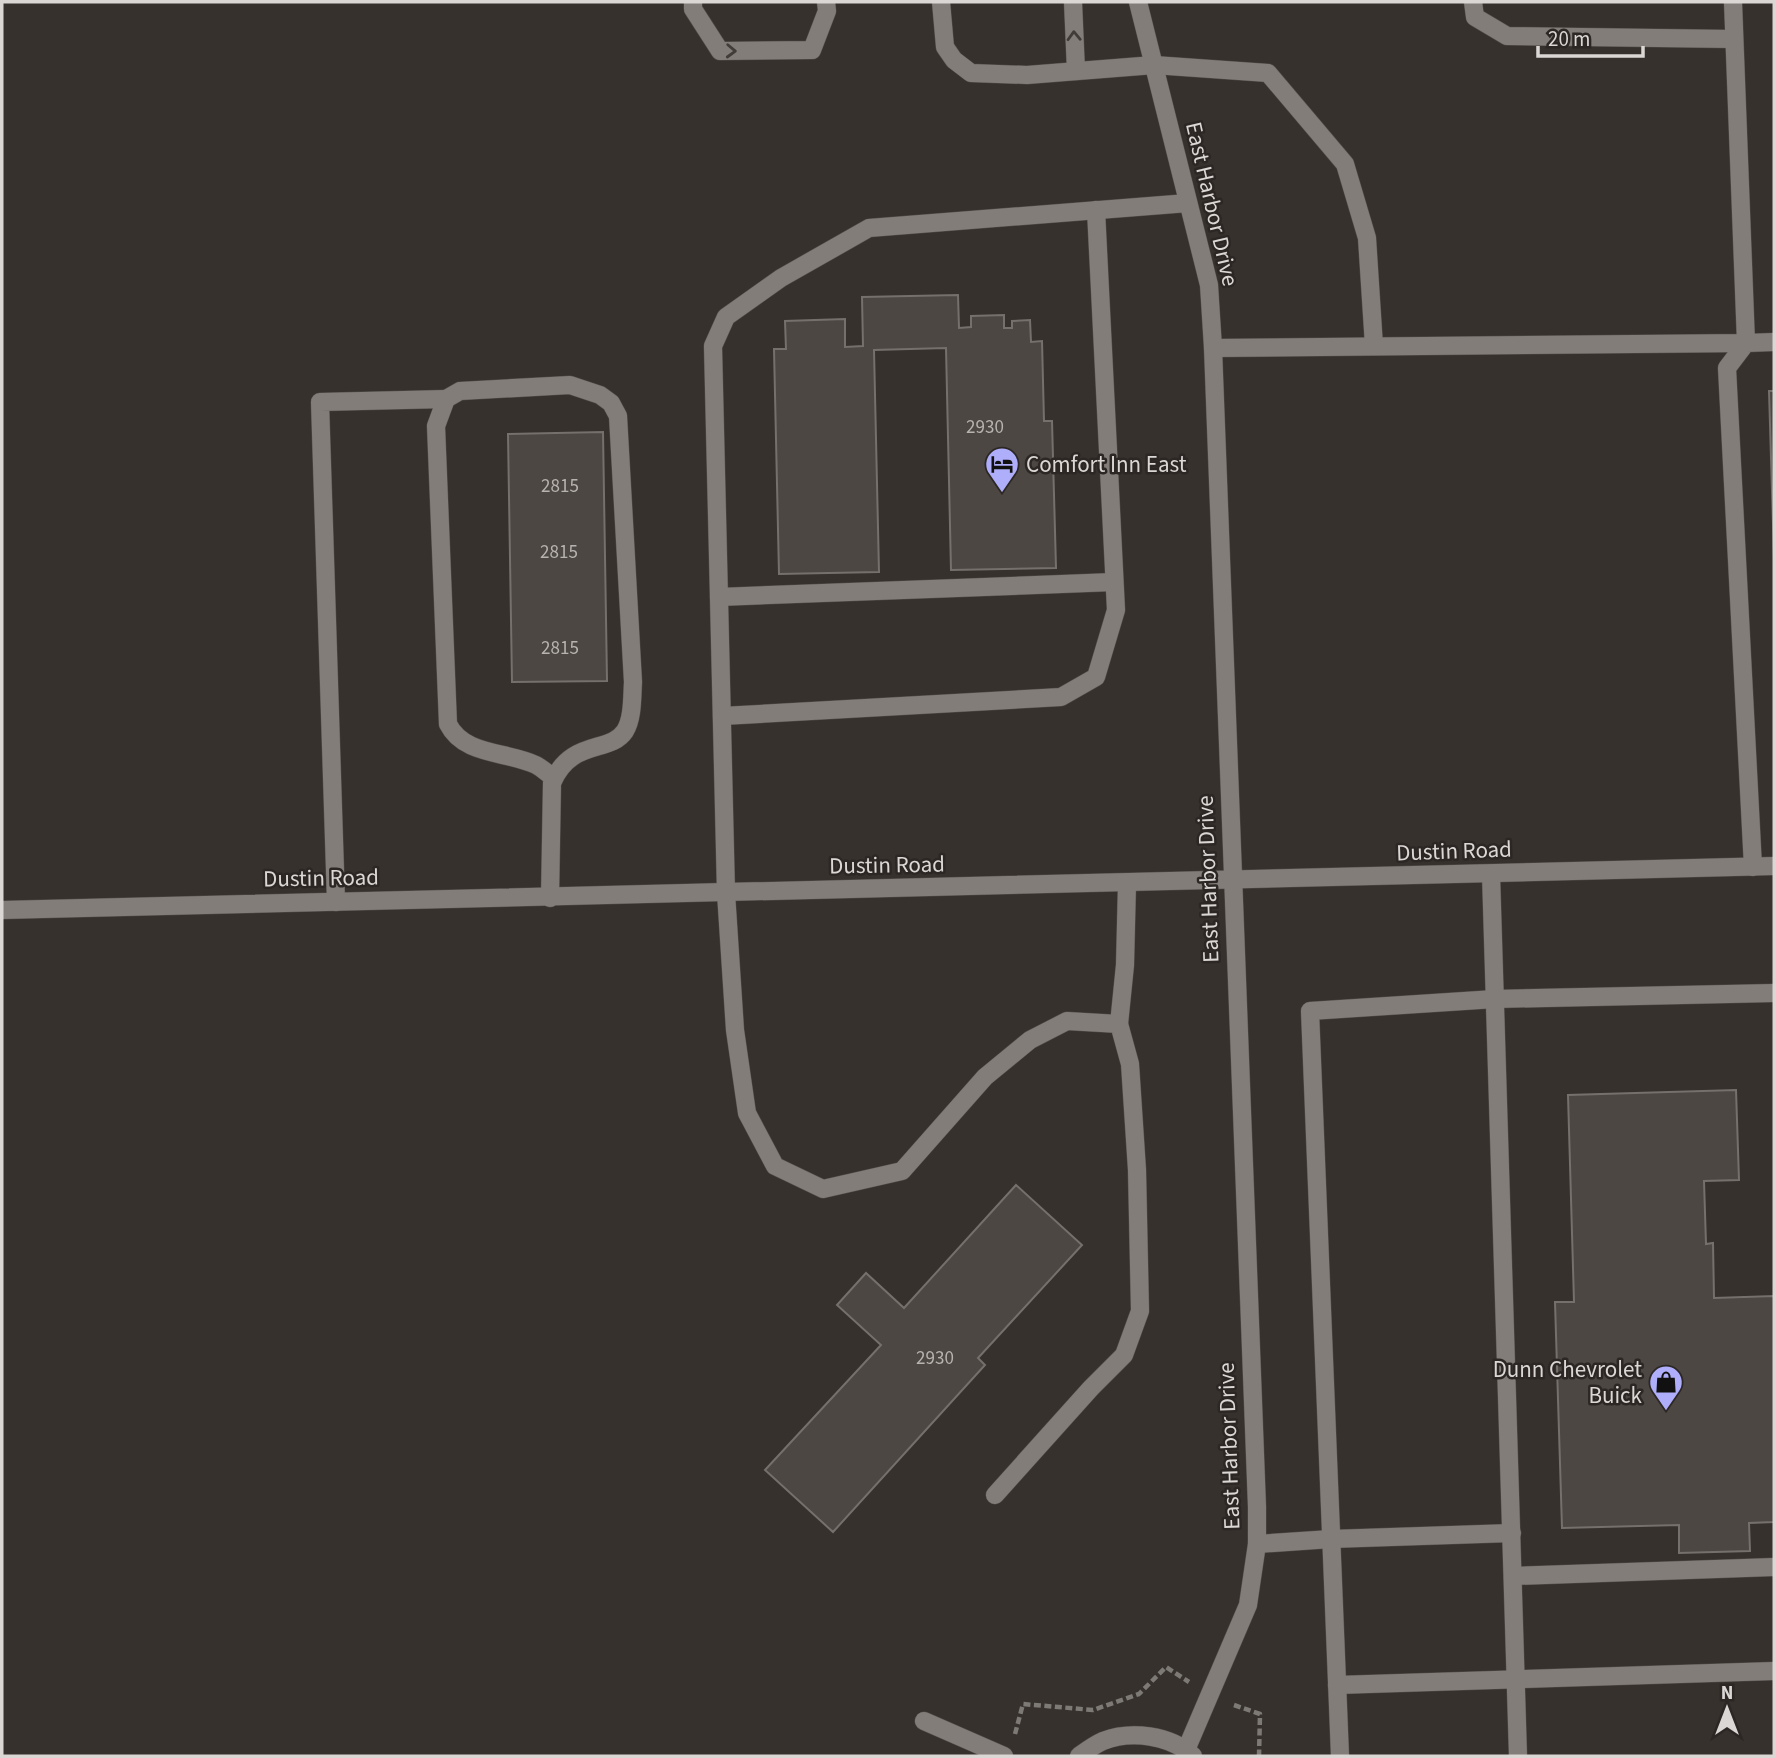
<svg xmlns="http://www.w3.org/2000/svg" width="1776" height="1758" viewBox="0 0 1776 1758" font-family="'Source Sans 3',sans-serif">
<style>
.building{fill:#4c4743;stroke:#75706c;stroke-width:2}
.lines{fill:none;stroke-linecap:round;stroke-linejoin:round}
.lane-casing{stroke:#524e4b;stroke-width:19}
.street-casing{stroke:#524e4b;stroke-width:19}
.secondary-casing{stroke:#524e4b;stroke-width:19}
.path{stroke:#7d7975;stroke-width:4.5;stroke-dasharray:7 3.5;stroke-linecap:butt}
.lane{stroke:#837d79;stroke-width:18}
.street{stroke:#837d79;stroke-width:18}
.secondary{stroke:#837d79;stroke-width:18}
.oneway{stroke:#423c39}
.labels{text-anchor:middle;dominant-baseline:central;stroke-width:5;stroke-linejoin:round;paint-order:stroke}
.number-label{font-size:19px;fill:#b6b3b0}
.street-label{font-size:23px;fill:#dad7d5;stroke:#2c2724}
.poi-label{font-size:23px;fill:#dad7d5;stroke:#2c2724;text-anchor:start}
</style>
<rect width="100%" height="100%" fill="#36312d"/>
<!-- building -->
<g class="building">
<polygon points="958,295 959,328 971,327 971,316 1004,315 1004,328 1012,328 1012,321 1030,320 1031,342 1042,341 1044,421 1052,421 1056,568 951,570 946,348 874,350 879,572 779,574 774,349 786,349 785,321 845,319 845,347 863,346 862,297"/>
<polygon points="1769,391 1774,391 1774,558"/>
<polygon points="603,432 607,681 512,682 508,434"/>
<polygon points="1736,1090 1739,1180 1704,1181 1706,1244 1713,1243 1714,1298 1774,1296 1774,1522 1749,1523 1750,1551 1679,1553 1679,1525 1562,1528 1555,1302 1574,1302 1568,1095"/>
<polygon points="1016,1185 1082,1245 978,1358 985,1365 833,1532 765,1470 881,1345 837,1305 866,1273 904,1308"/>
</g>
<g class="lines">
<!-- lane casing -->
<g class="lane-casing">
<g id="lane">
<polyline points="693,2 693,9 720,51 812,50 827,11 826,2"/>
<polyline points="941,2 945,47 954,60 971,73 1027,75 1154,65 1268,73 1345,164 1367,238 1374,346"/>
<polyline points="1073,2 1076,71"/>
<polyline points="1473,2 1475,17 1507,36 1733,39"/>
<polyline points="1213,348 1746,343 1733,2"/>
<polyline points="719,597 1114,582"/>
<polyline points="722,716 1061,697 1096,677 1116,610 1096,210"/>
<polyline points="1753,867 1727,368 1746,343 1774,342"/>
<polyline points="1491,874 1518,1756"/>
<path d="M550 898 552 783C571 738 610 754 625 731 633 718 632 697 633 682L618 416 611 403 600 395 570 385 460 391 446 399 436 426 448 724C464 756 507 751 536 765 542 768 548 774 554 778"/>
<polyline points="336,902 320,402 446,399"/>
<polyline points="1119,1024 1125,965 1127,884"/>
<polyline points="995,1495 1091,1388 1124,1355 1140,1311 1137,1170 1130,1064 1119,1024 1067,1021 1030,1040 985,1077 902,1171 823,1189 775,1166 747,1113 735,1030 726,893 713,346 726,317 781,278 869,228 1188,203"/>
<polyline points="1257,1544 1331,1539 1512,1533"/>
<polyline points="1513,1576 1774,1567"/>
<polyline points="1337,1685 1774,1671"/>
<polyline points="924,1721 1004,1756"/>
<polyline points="1340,1756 1310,1011 1495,999 1774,993"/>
</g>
</g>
<!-- street casing -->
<g class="street-casing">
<g id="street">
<polyline points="1138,2 1209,285 1213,348 1257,1507 1257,1544 1248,1605 1186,1750"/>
<path d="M1079 1756C1086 1751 1094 1745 1103 1741 1131 1730 1170 1735 1193 1756"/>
</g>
</g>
<!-- secondary casing -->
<g class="secondary-casing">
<polyline id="secondary" points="2,910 1774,866"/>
</g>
<!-- path -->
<g class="path">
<polyline points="1234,1705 1260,1714 1259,1756"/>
<polyline points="1015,1734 1023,1704 1093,1710 1139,1694 1166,1667 1189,1682"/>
</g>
<!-- lane -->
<use href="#lane" class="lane"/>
<!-- street -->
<use href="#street" class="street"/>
<!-- secondary -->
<use href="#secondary" class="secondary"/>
</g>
<!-- one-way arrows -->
<defs><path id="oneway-chevron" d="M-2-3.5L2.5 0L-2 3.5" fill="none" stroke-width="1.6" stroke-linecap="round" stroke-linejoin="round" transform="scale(1.75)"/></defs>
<g class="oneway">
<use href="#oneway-chevron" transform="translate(1074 36) rotate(-92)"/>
<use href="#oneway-chevron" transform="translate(731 51) rotate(2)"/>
</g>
<!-- icons -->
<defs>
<g id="hotel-pin" transform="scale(1.75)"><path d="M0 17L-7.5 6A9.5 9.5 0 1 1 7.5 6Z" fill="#aeaefa" stroke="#2c2724"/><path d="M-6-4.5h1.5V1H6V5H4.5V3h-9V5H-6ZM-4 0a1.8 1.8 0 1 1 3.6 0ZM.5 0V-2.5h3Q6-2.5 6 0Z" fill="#111"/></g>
<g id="shop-pin" transform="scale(1.75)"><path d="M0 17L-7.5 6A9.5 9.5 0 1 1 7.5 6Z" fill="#aeaefa" stroke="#2c2724"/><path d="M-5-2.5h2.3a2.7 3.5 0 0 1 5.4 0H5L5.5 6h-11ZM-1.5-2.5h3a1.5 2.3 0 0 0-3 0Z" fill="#111"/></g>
</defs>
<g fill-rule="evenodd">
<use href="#hotel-pin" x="1002" y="464"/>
<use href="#shop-pin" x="1666" y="1382"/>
</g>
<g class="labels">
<!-- number labels -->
<g class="number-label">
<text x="985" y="427">2930</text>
<text x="560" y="486">2815</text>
<text x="559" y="552">2815</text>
<text x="560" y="648">2815</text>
<text x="935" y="1358">2930</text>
</g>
<!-- street labels -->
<g class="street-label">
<text transform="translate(1212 204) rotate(77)">East Harbor Drive</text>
<text transform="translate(1454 851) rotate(-2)">Dustin Road</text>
<text transform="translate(887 865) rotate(-1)">Dustin Road</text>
<text transform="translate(321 878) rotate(-1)">Dustin Road</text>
<text transform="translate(1208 879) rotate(-92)">East Harbor Drive</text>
<text transform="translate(1229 1446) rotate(-92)">East Harbor Drive</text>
</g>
<!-- poi labels -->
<g class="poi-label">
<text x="1026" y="464">Comfort Inn East</text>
<text x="1642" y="1369" text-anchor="end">Dunn Chevrolet<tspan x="1642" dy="26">Buick</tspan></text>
</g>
</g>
<!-- border -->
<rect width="1776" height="1758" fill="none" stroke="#dad7d5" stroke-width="7"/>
<!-- north arrow -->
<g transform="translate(1727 1709)" stroke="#2c2724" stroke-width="5" paint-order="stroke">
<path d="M0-5L12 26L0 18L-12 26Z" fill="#dad7d5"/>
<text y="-10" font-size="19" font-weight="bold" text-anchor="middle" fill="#dad7d5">N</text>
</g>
<!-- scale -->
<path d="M1538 46v10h105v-10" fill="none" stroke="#dad7d5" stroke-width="3.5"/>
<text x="1548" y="46" font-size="21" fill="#dad7d5" stroke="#2c2724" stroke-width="5" paint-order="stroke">20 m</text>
</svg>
